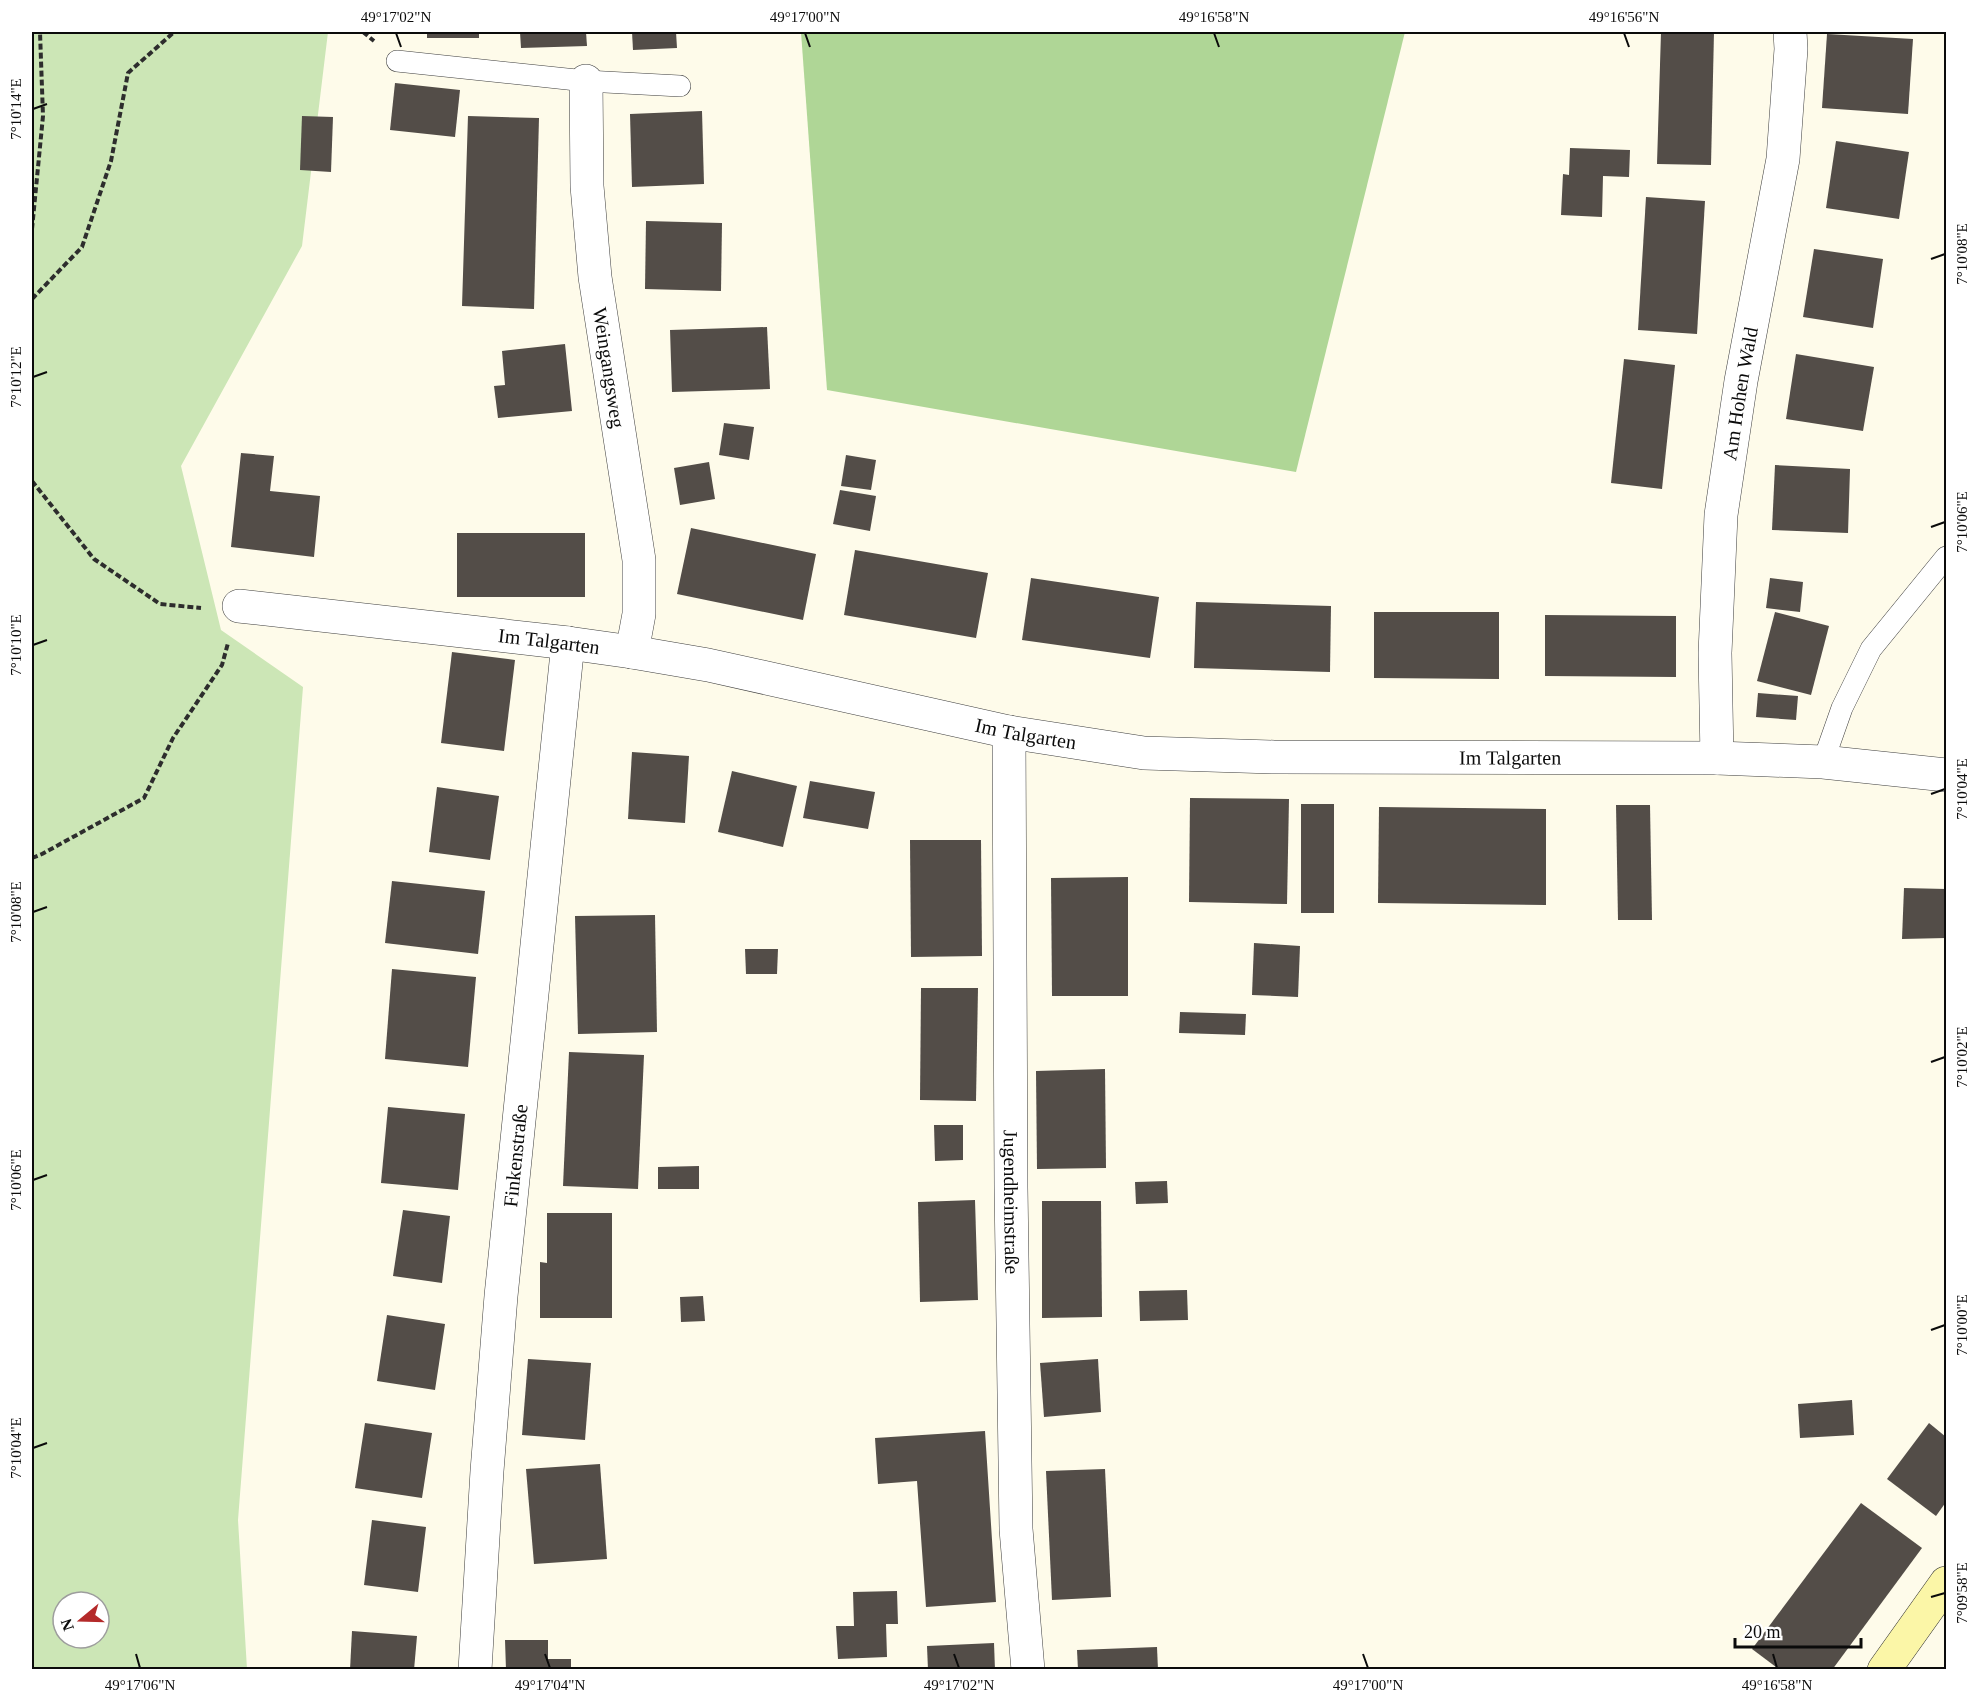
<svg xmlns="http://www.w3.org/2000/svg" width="1978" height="1701" viewBox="0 0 1978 1701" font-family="'Times New Roman',serif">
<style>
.green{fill:#cce6b6;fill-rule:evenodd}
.forest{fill:#afd696}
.building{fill:#534d48}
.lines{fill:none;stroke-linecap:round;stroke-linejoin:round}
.lane-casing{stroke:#3e3e3e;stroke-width:22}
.street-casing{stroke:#3e3e3e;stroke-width:34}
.secondary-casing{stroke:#2d2d2d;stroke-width:34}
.path{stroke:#2d2d2d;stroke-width:4;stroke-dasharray:6 3;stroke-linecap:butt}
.lane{stroke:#fff;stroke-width:21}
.street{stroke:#fff;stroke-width:33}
.secondary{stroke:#fbf6a7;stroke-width:33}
.ticks{fill:none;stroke:#0b0b0b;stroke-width:2}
.labels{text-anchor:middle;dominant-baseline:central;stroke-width:6;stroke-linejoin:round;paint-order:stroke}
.street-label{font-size:20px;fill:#0b0b0b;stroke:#fff}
.neatline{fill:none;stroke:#0b0b0b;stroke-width:2}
.ticks-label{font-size:15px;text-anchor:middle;fill:#0b0b0b}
</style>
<rect width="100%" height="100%" fill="#fefbea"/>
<!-- green -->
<path class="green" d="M32 32H328L302 246 181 466 221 630 303 687 238 1520 247 1669 32 1670ZM63 1602H99V1638H63Z"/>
<!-- forest -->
<polygon class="forest" points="801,32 1405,32 1296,472 827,390"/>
<!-- building -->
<g class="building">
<rect x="427" y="32" width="52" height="6"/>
<polygon points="520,32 586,32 587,46 521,48"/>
<polygon points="632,32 676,32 677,48 633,50"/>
<polygon points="1661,32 1714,32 1711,165 1657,164"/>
<polygon points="1827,34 1913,39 1908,114 1822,108"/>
<polygon points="395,83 460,90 455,137 390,130"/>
<polygon points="702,111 704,184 632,187 630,114"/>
<polygon points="302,116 333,117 331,172 300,170"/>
<polygon points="468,116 539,118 534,309 462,306"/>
<polygon points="1836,141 1909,152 1899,219 1826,208"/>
<polygon points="1570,148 1630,150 1629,177 1603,176 1602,217 1561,215 1563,174 1569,175"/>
<polygon points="1646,197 1705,201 1697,334 1638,330"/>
<polygon points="646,221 722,223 721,291 645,289"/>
<polygon points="1814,249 1883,259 1873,328 1803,317"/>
<polygon points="767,327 770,389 672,392 670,330"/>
<polygon points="565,344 572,411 498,418 494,386 505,385 502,351"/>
<polygon points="1796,354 1874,367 1863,431 1786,419"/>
<polygon points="1624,359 1675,365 1662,489 1611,483"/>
<polygon points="724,423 754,427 749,460 719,455"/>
<polygon points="241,453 274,456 270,491 320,496 314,557 231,547"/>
<polygon points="846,455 876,460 871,490 841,486"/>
<polygon points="709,462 715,499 680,505 674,468"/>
<polygon points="1775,465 1850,469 1848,533 1772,530"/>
<polygon points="840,490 876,496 870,531 833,524"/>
<polygon points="691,528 816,554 803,620 677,594"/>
<rect x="457" y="533" width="128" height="64"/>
<polygon points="855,550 988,573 976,638 844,615"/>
<polygon points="1031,578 1159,597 1150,658 1022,640"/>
<polygon points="1770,578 1803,582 1800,612 1766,608"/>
<polygon points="1196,602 1331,606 1330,672 1194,668"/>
<polygon points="1374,612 1499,612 1499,679 1374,678"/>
<polygon points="1775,612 1829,626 1811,695 1757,681"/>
<polygon points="1545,615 1676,616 1676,677 1545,676"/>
<polygon points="452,652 515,660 504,751 441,743"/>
<polygon points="1758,693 1798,696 1796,720 1756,717"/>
<polygon points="632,752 689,756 685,823 628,819"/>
<polygon points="732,771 797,786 783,847 718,832"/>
<polygon points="810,781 875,792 868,829 803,818"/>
<polygon points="437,787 499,796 490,860 429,852"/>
<polygon points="1190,798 1289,799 1287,904 1189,902"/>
<rect x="1301" y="804" width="33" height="109"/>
<polygon points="1616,805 1650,805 1652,920 1618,920"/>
<polygon points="1379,807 1546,809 1546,905 1378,903"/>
<polygon points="910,840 981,840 982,956 911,957"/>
<polygon points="1128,877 1128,996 1052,996 1051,878"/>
<polygon points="392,881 485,891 478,954 385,943"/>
<polygon points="1904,888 1946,889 1946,938 1902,939"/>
<polygon points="655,915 657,1032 578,1034 575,916"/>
<polygon points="1254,943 1300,946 1298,997 1252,995"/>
<polygon points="745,949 778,949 777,974 746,974"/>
<polygon points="392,969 476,977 468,1067 385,1059"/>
<polygon points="921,988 978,988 976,1101 920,1100"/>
<polygon points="1180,1012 1246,1014 1245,1035 1179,1033"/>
<polygon points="569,1052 644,1055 638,1189 563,1186"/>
<polygon points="1105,1069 1106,1168 1037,1169 1036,1071"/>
<polygon points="388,1107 465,1114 458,1190 381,1183"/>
<polygon points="934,1125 963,1125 963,1160 935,1161"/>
<polygon points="699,1166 699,1189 658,1189 658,1167"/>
<polygon points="1167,1181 1168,1203 1136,1204 1135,1182"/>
<polygon points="975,1200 978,1300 920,1302 918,1202"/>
<polygon points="1042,1201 1101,1201 1102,1317 1042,1318"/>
<polygon points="403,1210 450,1216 442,1283 393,1276"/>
<polygon points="547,1213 612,1213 612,1318 540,1318 540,1262 547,1263"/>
<polygon points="1187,1290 1188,1320 1140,1321 1139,1291"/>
<polygon points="703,1296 705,1321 681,1322 680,1297"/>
<polygon points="387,1315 445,1324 435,1390 377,1381"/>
<polygon points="528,1359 591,1363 585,1440 522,1435"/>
<polygon points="1098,1359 1101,1412 1044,1417 1040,1363"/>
<polygon points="1852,1400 1854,1435 1800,1438 1798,1404"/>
<polygon points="365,1423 432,1433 422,1498 355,1488"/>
<polygon points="1929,1423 1946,1437 1946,1502 1936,1516 1887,1479"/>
<polygon points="985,1431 996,1602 926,1607 917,1481 878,1484 875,1438"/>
<polygon points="600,1464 607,1559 534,1564 526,1469"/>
<polygon points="1105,1469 1111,1597 1052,1600 1046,1471"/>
<polygon points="1861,1503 1922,1548 1832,1670 1780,1670 1752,1649"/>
<polygon points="372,1520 426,1527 418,1592 364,1585"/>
<polygon points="897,1591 898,1624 886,1624 887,1657 838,1659 836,1626 854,1626 853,1592"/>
<polygon points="352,1631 417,1636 414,1670 350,1670"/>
<polygon points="505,1640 548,1640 548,1659 571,1659 571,1670 506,1670"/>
<polygon points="994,1643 995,1670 928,1670 927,1646"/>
<polygon points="1157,1647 1158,1670 1078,1670 1077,1650"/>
</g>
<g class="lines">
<!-- lane casing -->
<g class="lane-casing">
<g id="lane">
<polyline points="397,61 586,81 680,86"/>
<polyline points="1823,762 1842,708 1871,649 1946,557"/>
</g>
</g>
<!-- street casing -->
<g class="street-casing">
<g id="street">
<path id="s1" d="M586 81 587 186 595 277 639 560V614L632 652"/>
<path id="s2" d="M239 606 568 643 632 652 708 665 1009 732 1144 753 1274 757 1717 758 1823 762 1946 775"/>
<path id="s3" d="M1009 732 1011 1187 1016 1529 1028 1670"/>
<path id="s4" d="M1717 758 1715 653 1721 515 1741 381 1783 159 1791 49 1790 32"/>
<path id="s5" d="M475 1670 487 1471 501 1296 568 643"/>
</g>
</g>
<!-- secondary casing -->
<g class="secondary-casing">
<polyline id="secondary" points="1884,1670 1946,1583"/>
</g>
<!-- path -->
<g class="path">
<polyline points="363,32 374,41"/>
<polyline points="32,229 43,116 40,32"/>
<polyline points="32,299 82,247 111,161 128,73 174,32"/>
<polyline points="32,481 94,559 160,604 201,608"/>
<polyline points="32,858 42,854 144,798 173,738 222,665 228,643"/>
</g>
<!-- lane -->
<use href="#lane" class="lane"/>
<!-- street -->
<use href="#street" class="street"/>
<!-- secondary -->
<use href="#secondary" class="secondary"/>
</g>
<!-- ticks -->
<path class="ticks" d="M396 33 401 47M805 33 810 47M1214 33 1219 47M1624 33 1629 47M33 109 47 104M1931 259 1945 254M33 377 47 372M1931 527 1945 522M33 645 47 640M1931 794 1945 789M33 912 47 907M1931 1062 1945 1057M33 1180 47 1175M1931 1330 1945 1325M33 1448 47 1443M1931 1597 1945 1593M136 1654 140 1668M545 1654 550 1668M954 1654 959 1668M1363 1654 1368 1668M1773 1654 1777 1668"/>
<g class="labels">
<!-- street labels -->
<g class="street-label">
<text stroke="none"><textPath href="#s1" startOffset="288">Weingangsweg</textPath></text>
<text stroke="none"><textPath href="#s4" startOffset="366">Am Hohen Wald</textPath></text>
<text stroke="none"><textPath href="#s2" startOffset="312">Im Talgarten</textPath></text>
<text stroke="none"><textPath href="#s2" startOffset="798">Im Talgarten</textPath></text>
<text stroke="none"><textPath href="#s2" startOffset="1284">Im Talgarten</textPath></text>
<text stroke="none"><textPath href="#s5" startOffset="516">Finkenstraße</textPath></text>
<text stroke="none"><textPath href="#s3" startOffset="470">Jugendheimstraße</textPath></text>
</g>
</g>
<!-- border -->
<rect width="1978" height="1701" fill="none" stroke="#ffffff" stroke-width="66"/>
<!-- north arrow -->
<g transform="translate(81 1620) rotate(251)"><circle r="28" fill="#ffffff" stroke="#9d9d9d" stroke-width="1.5"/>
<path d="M0-4.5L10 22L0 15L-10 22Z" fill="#b42a2a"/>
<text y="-9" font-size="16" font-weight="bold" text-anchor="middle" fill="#0b0b0b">N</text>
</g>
<!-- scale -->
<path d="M1735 1638v9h126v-9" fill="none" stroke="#0b0b0b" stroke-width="3"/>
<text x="1744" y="1638" font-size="18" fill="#0b0b0b" stroke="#ffffff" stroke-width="4.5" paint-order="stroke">20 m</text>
<rect x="33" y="33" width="1912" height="1635" class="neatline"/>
<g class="ticks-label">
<text x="396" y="22">49°17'02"N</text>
<text x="805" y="22">49°17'00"N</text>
<text x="1214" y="22">49°16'58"N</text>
<text x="1624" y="22">49°16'56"N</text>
<text transform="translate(16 109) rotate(-90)" y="5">7°10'14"E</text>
<text transform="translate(1962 254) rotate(-90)" y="5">7°10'08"E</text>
<text transform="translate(16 377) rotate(-90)" y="5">7°10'12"E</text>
<text transform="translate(1962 522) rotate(-90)" y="5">7°10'06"E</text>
<text transform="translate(16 645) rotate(-90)" y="5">7°10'10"E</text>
<text transform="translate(1962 789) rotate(-90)" y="5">7°10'04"E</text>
<text transform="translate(16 912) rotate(-90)" y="5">7°10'08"E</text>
<text transform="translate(1962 1057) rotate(-90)" y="5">7°10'02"E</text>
<text transform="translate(16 1180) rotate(-90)" y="5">7°10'06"E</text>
<text transform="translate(1962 1325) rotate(-90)" y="5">7°10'00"E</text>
<text transform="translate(16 1448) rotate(-90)" y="5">7°10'04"E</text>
<text transform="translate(1962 1593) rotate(-90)" y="5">7°09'58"E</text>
<text x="140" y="1690">49°17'06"N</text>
<text x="550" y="1690">49°17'04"N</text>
<text x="959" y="1690">49°17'02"N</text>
<text x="1368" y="1690">49°17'00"N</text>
<text x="1777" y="1690">49°16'58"N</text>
</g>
</svg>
